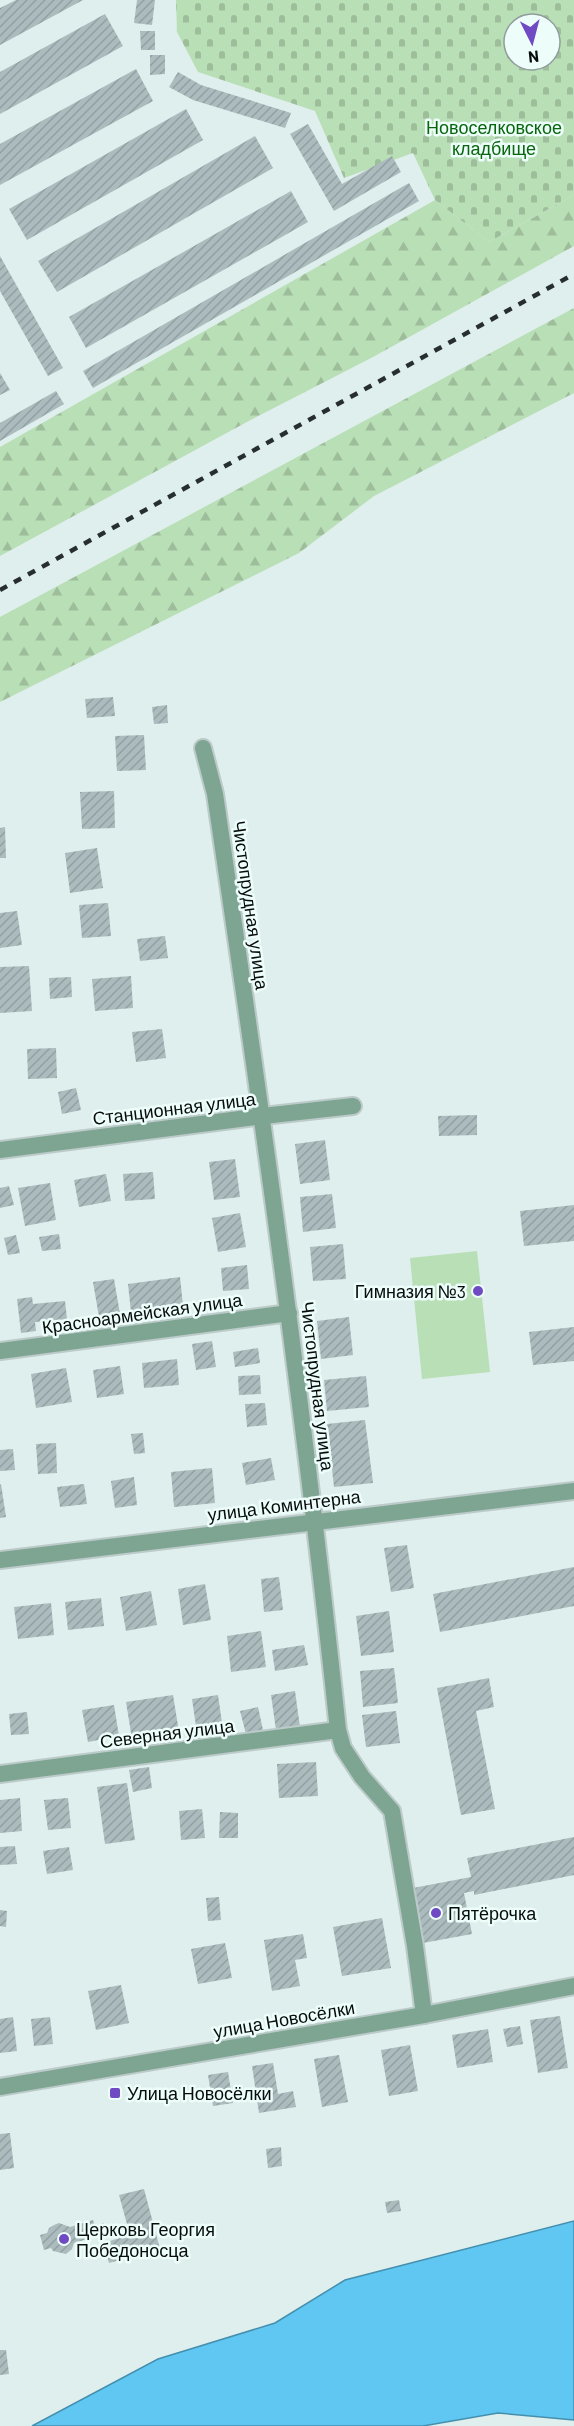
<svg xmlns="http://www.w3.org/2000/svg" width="574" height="2426" viewBox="0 0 574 2426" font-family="Barlow,sans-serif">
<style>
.forest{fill:url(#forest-firs)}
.cemetery{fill:url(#cemetery-stones);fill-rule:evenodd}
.pitch{fill:#b9dfb6}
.water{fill:#60c7f3;stroke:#458fae;stroke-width:1.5}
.building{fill:url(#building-hatch)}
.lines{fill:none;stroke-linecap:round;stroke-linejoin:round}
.minor-casing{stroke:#bccbc9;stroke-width:20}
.tertiary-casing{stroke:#bccbc9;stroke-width:20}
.minor{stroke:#7ea592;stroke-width:16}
.tertiary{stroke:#7ea592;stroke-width:16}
.rail{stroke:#272e2e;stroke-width:4.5;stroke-dasharray:8 8;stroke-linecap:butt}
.poi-dot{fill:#6f4ac3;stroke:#ecfdfa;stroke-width:2}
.labels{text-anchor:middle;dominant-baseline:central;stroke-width:5;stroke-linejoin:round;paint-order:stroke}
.park-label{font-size:18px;fill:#09660c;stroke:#ecfdfa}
.street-label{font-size:18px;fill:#070c0c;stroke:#ecfdfa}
.poi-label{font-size:18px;fill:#070c0c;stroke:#ecfdfa;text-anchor:start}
</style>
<defs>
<pattern id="forest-firs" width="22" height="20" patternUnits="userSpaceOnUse" patternTransform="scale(1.5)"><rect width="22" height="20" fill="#b9dfb6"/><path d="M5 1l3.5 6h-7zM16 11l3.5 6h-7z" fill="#9ebe9b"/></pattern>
<pattern id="cemetery-stones" width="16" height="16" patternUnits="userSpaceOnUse" patternTransform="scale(1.5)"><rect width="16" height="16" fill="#b9dfb6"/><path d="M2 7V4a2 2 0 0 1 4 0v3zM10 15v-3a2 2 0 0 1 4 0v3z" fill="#9ebe9b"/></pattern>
<pattern id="building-hatch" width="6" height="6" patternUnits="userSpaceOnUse" patternTransform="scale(1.5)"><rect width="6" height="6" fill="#acbcbe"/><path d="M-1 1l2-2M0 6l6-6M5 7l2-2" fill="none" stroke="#92a0a2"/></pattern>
</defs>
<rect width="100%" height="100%" fill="#dfefed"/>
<!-- forest -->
<g class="forest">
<polygon points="574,195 574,246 373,357 245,423 0,556 0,447 435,200 489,242"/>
<polygon points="574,308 574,393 374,496 299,553 0,702 0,617"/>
</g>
<!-- cemetery -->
<path class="cemetery" d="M176 0H574V195L489 242 435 200 413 153 344 178 315 111 198 72 177 32ZM514 24H550V60H514Z"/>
<!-- pitch -->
<polygon class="pitch" points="477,1251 490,1372 422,1379 410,1258"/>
<!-- water -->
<polygon class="water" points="574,2221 574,2420 498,2413 423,2426 32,2426 158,2359 275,2323 345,2280"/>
<!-- building -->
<g class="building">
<polygon points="16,0 83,0 0,45 0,8"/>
<polygon points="137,0 155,0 152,25 134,23"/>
<polygon points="105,14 123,46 0,114 0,72"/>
<polygon points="140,31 155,31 155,50 141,50"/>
<polygon points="150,55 165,55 165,74 150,75"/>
<polygon points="136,69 153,101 0,185 0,144"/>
<polygon points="178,72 201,85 291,113 285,128 193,100 169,87"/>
<polygon points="186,109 203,140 27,240 9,209"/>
<polygon points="308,124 342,184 392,156 401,172 334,211 290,134"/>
<polygon points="255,136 273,168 57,292 38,261"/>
<polygon points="409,183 419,201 93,388 83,371"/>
<polygon points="291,191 308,222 86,348 69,317"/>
<polygon points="0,256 63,368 48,376 0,291"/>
<polygon points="0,373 10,390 0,395"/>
<polygon points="56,391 64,404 0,441 0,423"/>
<polygon points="113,697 115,716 87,718 85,699"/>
<polygon points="167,705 168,723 154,724 152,707"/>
<polygon points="144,735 146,770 117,771 115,736"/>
<polygon points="114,791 115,828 82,829 80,792"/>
<polygon points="5,827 6,858 0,858 0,828"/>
<polygon points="97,848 103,888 70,893 65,853"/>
<polygon points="108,903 111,936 82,938 79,905"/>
<polygon points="17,911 22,945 0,948 0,913"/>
<polygon points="165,936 168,958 140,961 137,939"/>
<polygon points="29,966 32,1011 0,1013 0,967"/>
<polygon points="131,976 133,1008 95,1011 92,979"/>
<polygon points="71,977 72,997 50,999 49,978"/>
<polygon points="162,1029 166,1058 136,1062 132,1032"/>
<polygon points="56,1048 57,1078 28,1079 27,1049"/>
<polygon points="76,1088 81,1110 62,1114 58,1092"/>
<polygon points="477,1115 477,1135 439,1136 438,1116"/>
<polygon points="325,1140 330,1180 300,1184 295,1144"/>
<polygon points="235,1159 240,1197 214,1200 209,1162"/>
<polygon points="153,1172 155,1199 125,1201 123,1174"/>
<polygon points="106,1174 111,1201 79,1207 74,1180"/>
<polygon points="50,1183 56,1220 25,1226 18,1188"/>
<polygon points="9,1186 14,1205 0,1208 0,1188"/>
<polygon points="332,1194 336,1228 303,1232 300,1197"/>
<polygon points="574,1205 574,1241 524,1246 520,1211"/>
<polygon points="240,1213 246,1247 218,1252 212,1218"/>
<polygon points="59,1234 61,1249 42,1251 39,1237"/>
<polygon points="16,1235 20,1253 8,1255 4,1238"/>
<polygon points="343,1244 346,1279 313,1281 310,1247"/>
<polygon points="247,1265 249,1289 223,1291 221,1268"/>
<polygon points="180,1277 183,1306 131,1312 128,1284"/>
<polygon points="114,1279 120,1314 99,1317 93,1282"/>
<polygon points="32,1297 33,1304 65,1301 67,1319 35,1322 36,1331 21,1333 17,1299"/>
<polygon points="349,1317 353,1355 321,1359 317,1321"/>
<polygon points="574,1327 574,1361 533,1365 529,1332"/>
<polygon points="212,1341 216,1367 196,1370 192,1344"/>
<polygon points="258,1348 260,1363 235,1367 233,1352"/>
<polygon points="177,1359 179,1385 144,1388 142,1363"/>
<polygon points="120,1366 124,1394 97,1398 93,1370"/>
<polygon points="66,1368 72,1402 36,1408 31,1374"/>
<polygon points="260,1375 261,1394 239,1395 238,1376"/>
<polygon points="366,1376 369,1407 327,1411 324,1380"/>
<polygon points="265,1403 267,1425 247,1427 245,1404"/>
<polygon points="365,1420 373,1483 334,1487 327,1424"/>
<polygon points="143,1433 145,1453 134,1454 131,1434"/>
<polygon points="56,1443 57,1473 38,1474 36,1444"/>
<polygon points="13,1449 15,1470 0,1471 0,1450"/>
<polygon points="271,1458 275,1480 246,1485 242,1463"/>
<polygon points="212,1468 215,1503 174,1507 171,1472"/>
<polygon points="134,1477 137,1505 115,1508 111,1481"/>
<polygon points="1,1484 6,1517 0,1518 0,1485"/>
<polygon points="84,1484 87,1504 60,1507 57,1487"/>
<polygon points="407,1545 414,1588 391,1592 384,1548"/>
<polygon points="574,1567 574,1606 440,1632 433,1594"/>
<polygon points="279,1577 283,1610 264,1612 261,1579"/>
<polygon points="205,1584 211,1620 183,1625 178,1589"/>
<polygon points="151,1591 157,1625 126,1631 120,1597"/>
<polygon points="101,1598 104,1626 68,1630 65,1602"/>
<polygon points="51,1603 54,1635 18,1639 14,1607"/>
<polygon points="389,1611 394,1652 361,1656 356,1616"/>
<polygon points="261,1631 266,1667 231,1672 227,1636"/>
<polygon points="304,1645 308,1665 275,1671 272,1650"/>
<polygon points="394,1668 398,1703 363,1707 360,1671"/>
<polygon points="489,1678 494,1707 476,1711 495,1809 461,1815 437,1688"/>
<polygon points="295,1691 300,1727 276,1730 271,1695"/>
<polygon points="173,1695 179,1732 132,1739 126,1702"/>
<polygon points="218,1695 222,1723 196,1726 192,1699"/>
<polygon points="114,1705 119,1736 88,1742 82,1710"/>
<polygon points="258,1707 263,1730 246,1734 240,1711"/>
<polygon points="396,1711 400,1743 366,1747 362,1715"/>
<polygon points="27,1712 29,1734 11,1735 9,1714"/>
<polygon points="316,1762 318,1796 279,1798 277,1764"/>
<polygon points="149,1767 152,1788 133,1792 129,1770"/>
<polygon points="127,1783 135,1840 105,1844 97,1787"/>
<polygon points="20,1798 22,1831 0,1833 0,1800"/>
<polygon points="68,1798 71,1828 48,1830 44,1800"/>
<polygon points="202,1809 205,1838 181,1840 179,1811"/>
<polygon points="220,1812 238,1813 238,1838 219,1838"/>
<polygon points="574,1837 574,1875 474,1895 474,1891 464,1893 472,1934 423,1943 413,1888 471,1877 467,1858"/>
<polygon points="15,1846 17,1864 0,1865 0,1847"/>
<polygon points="69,1847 73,1870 47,1874 43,1851"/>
<polygon points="219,1897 221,1920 208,1921 206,1898"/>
<polygon points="0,1910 7,1911 6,1927 0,1926"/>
<polygon points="382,1918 391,1968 342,1976 333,1927"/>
<polygon points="303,1934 307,1958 295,1960 300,1986 272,1991 264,1940"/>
<polygon points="225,1943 232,1978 198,1984 191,1949"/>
<polygon points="121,1985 129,2023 96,2030 88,1991"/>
<polygon points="560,2016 568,2068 538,2073 530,2020"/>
<polygon points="13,2017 17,2051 0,2053 0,2019"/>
<polygon points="50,2017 53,2044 34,2046 31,2019"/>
<polygon points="520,2026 523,2044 507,2047 503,2029"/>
<polygon points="488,2029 493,2062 457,2068 452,2035"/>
<polygon points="410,2045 418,2091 389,2096 381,2050"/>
<polygon points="339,2055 348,2102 322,2107 314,2059"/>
<polygon points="273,2063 278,2094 293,2091 296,2107 259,2113 252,2066"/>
<polygon points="228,2072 233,2103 213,2106 208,2075"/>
<polygon points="10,2133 14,2168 0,2170 0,2134"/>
<polygon points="281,2147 282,2166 268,2168 266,2149"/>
<polygon points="144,2189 160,2249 109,2263 103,2243 130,2235 119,2195"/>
<polygon points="399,2200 401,2211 387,2213 385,2202"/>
<polygon points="93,2220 95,2225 104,2223 105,2228 96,2231 97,2236 74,2243 72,2249 66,2254 53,2251 51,2248 44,2250 40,2235 47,2233 49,2228 54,2225 59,2223 70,2227"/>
<polygon points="0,2350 6,2350 9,2374 0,2375"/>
</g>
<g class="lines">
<!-- minor casing -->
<g class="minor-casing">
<g id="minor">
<path d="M203 748 215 794C261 1106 305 1417 338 1730L343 1748 362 1777 392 1811 415 1946 424 2015"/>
<polyline points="0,1150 263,1116 353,1106"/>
<polyline points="0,1351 289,1313"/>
<polyline points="0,1560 574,1491"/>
<polyline points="0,1774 338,1730"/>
</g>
</g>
<!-- tertiary casing -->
<g class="tertiary-casing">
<polyline id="tertiary" points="0,2087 424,2015 574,1986"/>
</g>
<!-- minor -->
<use href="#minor" class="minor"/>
<!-- tertiary -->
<use href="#tertiary" class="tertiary"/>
<!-- rail -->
<polyline class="rail" points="0,590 574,274"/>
</g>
<!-- markers -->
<g class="poi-dot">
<circle cx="478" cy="1291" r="6"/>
<circle cx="436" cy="1913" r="6"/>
<rect x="109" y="2087" width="12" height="12" rx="3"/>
<circle cx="64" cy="2239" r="6"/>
</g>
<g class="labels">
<!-- park labels -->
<g class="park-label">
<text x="494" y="127">Новоселковское<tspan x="494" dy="21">кладбище</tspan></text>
</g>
<!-- street labels -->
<g class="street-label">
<text transform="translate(251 905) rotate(82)">Чистопрудная улица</text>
<text transform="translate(174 1108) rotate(-7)">Станционная улица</text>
<text transform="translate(142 1313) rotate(-8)">Красноармейская улица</text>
<text transform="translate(318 1386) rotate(83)">Чистопрудная улица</text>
<text transform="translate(284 1505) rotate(-7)">улица Коминтерна</text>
<text transform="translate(167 1733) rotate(-7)">Северная улица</text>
<text transform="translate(284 2019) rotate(-10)">улица Новосёлки</text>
</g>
<!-- poi labels -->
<g class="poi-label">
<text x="466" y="1291" text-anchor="end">Гимназия №3</text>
<text x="448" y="1913">Пятёрочка</text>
<text x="127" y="2093">Улица Новосёлки</text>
<text x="76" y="2229">Церковь Георгия<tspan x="76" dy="21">Победоносца</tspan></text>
</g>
</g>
<!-- north arrow -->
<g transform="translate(532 42) rotate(174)"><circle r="28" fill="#ecfdfa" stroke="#909d9b" stroke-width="1.5"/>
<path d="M0-4.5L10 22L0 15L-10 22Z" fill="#6f4ac3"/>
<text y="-9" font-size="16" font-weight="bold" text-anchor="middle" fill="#070c0c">N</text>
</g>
</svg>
